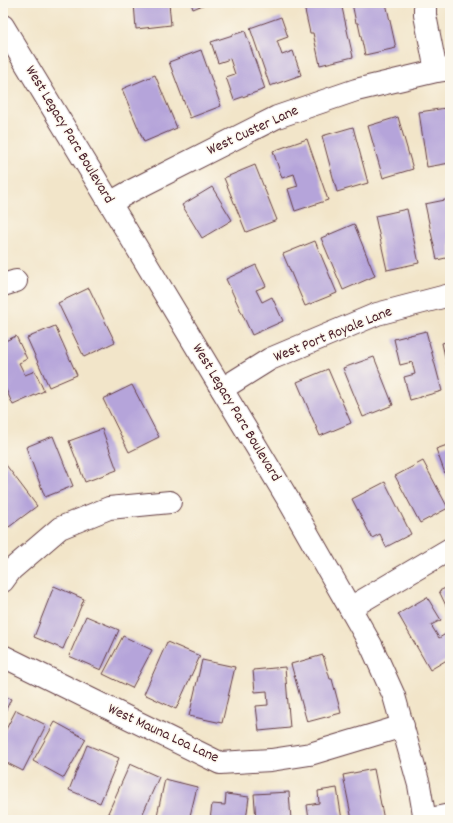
<svg xmlns="http://www.w3.org/2000/svg" width="453" height="823" viewBox="0 0 453 823" font-family="Dekko,sans-serif">
<style>
.building{fill:#b5a4da}
.lines{fill:none;stroke-linecap:round;stroke-linejoin:round}
.minor-casing{stroke:#633d43;stroke-width:24}
.minor{stroke:#fff;stroke-width:22}
.labels{text-anchor:middle;dominant-baseline:central;stroke-width:3;stroke-linejoin:round;paint-order:stroke}
.street-label{font-size:15px;fill:#4a1f2b;stroke:#fbf7ec}
</style>
<rect width="100%" height="100%" fill="#fbf7ec"/>
<filter id="ink" filterUnits="userSpaceOnUse"><feTurbulence type="fractalNoise" baseFrequency=".025" numOctaves="2"/><feDisplacementMap in="SourceGraphic" scale="8" xChannelSelector="R" yChannelSelector="G"/><feConvolveMatrix kernelMatrix="1 2 1 2 8 2 1 2 1" color-interpolation-filters="sRGB"/></filter>
<filter id="wash" filterUnits="userSpaceOnUse"><feTurbulence type="fractalNoise" baseFrequency=".012" numOctaves="4" result="noise"/><feDisplacementMap in="SourceGraphic" scale="16" xChannelSelector="R" yChannelSelector="G"/><feGaussianBlur stdDeviation="0.9" result="paint"/><feColorMatrix in="noise" values="0 0 0 0 0 0 0 0 0 0 0 0 0 0 0 0 0 1.4 0 .05"/><feComposite in="paint" operator="in"/></filter>
<g filter="url(#wash)">
<rect width="100%" height="100%" fill="#f2e5c9"/>
<g id="blocks">
<!-- building -->
<g class="building">
<polygon points="134,3 169,3 171,25 136,29"/>
<polygon points="191,3 208,3 193,9"/>
<polygon points="319,3 341,3 353,57 320,65 313,33 310,33 304,6"/>
<polygon points="352,3 386,3 396,48 365,55 358,23 356,23"/>
<polygon points="281,17 288,37 277,41 282,55 293,51 301,75 270,86 250,28"/>
<polygon points="245,31 265,89 234,100 226,77 235,74 230,59 218,63 211,42"/>
<polygon points="201,50 221,106 190,118 169,62"/>
<polygon points="155,75 177,128 144,142 122,89"/>
<polygon points="446,108 449,131 450,131 450,163 427,167 419,112"/>
<polygon points="398,117 413,169 383,178 368,126"/>
<polygon points="353,127 368,183 337,192 322,136"/>
<polygon points="307,139 328,200 295,211 288,189 298,186 294,174 282,178 273,151"/>
<polygon points="255,165 277,220 246,232 224,178"/>
<polygon points="212,187 232,220 202,238 182,205"/>
<polygon points="450,199 450,257 437,260 425,204"/>
<polygon points="407,209 419,263 387,270 375,216"/>
<polygon points="354,224 375,276 343,290 321,238"/>
<polygon points="315,241 337,293 305,306 283,254"/>
<polygon points="256,265 266,286 256,290 262,302 272,297 283,321 252,335 226,279"/>
<polygon points="89,288 115,342 84,357 58,303"/>
<polygon points="55,326 77,375 49,387 27,338"/>
<polygon points="426,331 442,391 410,400 404,377 415,374 412,362 400,365 394,339"/>
<polygon points="16,336 27,359 19,363 25,375 35,371 44,391 13,405 3,383 3,342"/>
<polygon points="450,341 450,376 449,376 442,343"/>
<polygon points="374,357 393,405 363,417 343,368"/>
<polygon points="328,369 351,423 320,436 297,382"/>
<polygon points="132,385 159,437 129,452 103,399"/>
<polygon points="102,429 117,470 85,482 69,441"/>
<polygon points="53,436 73,486 45,497 26,447"/>
<polygon points="450,444 450,487 436,449"/>
<polygon points="3,461 37,506 9,527 3,520"/>
<polygon points="423,461 448,508 420,523 395,476"/>
<polygon points="385,482 411,534 386,547 380,534 372,538 352,499"/>
<polygon points="54,586 84,599 63,649 34,637"/>
<polygon points="450,586 450,614 439,591"/>
<polygon points="427,597 441,620 431,625 439,638 449,632 450,635 450,658 430,670 398,614"/>
<polygon points="86,616 119,630 101,670 69,656"/>
<polygon points="123,636 152,650 132,688 103,674"/>
<polygon points="167,642 200,656 176,709 144,694"/>
<polygon points="323,655 330,679 332,679 341,713 307,722 291,664"/>
<polygon points="202,660 235,667 222,723 189,716"/>
<polygon points="285,667 290,728 259,731 256,706 268,705 267,691 255,692 253,670"/>
<polygon points="3,695 11,699 3,716"/>
<polygon points="16,710 46,725 23,771 3,761 3,735"/>
<polygon points="55,722 86,739 64,778 33,761"/>
<polygon points="87,745 119,758 100,803 69,790"/>
<polygon points="130,764 159,777 140,820 125,820 108,813"/>
<polygon points="374,769 384,820 352,820 343,775"/>
<polygon points="165,779 197,787 189,820 156,820"/>
<polygon points="337,788 342,820 309,820 307,805 319,803 318,791"/>
<polygon points="289,792 291,820 256,820 254,794"/>
<polygon points="226,794 249,797 246,820 210,820 212,804 225,805"/>
</g>
</g>
</g>
<g filter="url(#ink)">
<use href="#blocks" fill-opacity="0" stroke="#633d43" stroke-width="1"/>
<g class="lines">
<!-- minor casing -->
<g class="minor-casing">
<g id="minor">
<polyline points="425,3 425,15 436,71"/>
<polyline points="3,26 110,203 289,501 371,645 394,696 419,785 425,820"/>
<polyline points="110,203 131,191 277,117 356,90 436,71 450,69"/>
<polyline points="3,285 16,281"/>
<polyline points="222,389 270,359 377,314 450,295"/>
<polyline points="3,581 11,570 60,528 109,508 170,502"/>
<polyline points="350,608 450,549"/>
<polyline points="3,656 220,763 271,760 310,754 403,726"/>
<polyline points="425,820 450,815"/>
</g>
</g>
<!-- minor -->
<use href="#minor" class="minor"/>
</g>
</g>
<g class="labels">
<!-- street labels -->
<g class="street-label">
<text transform="translate(253 131) rotate(-25)">West Custer Lane</text>
<text transform="translate(69 135) rotate(59)">West Legacy Parc Boulevard</text>
<text transform="translate(333 335) rotate(-22)">West Port Royale Lane</text>
<text transform="translate(236 413) rotate(59)">West Legacy Parc Boulevard</text>
<text transform="translate(163 734) rotate(25)">West Mauna Loa Lane</text>
</g>
</g>
<!-- margin -->
<rect width="453" height="823" fill="none" stroke="#fbf7ec" stroke-width="16"/>
</svg>
